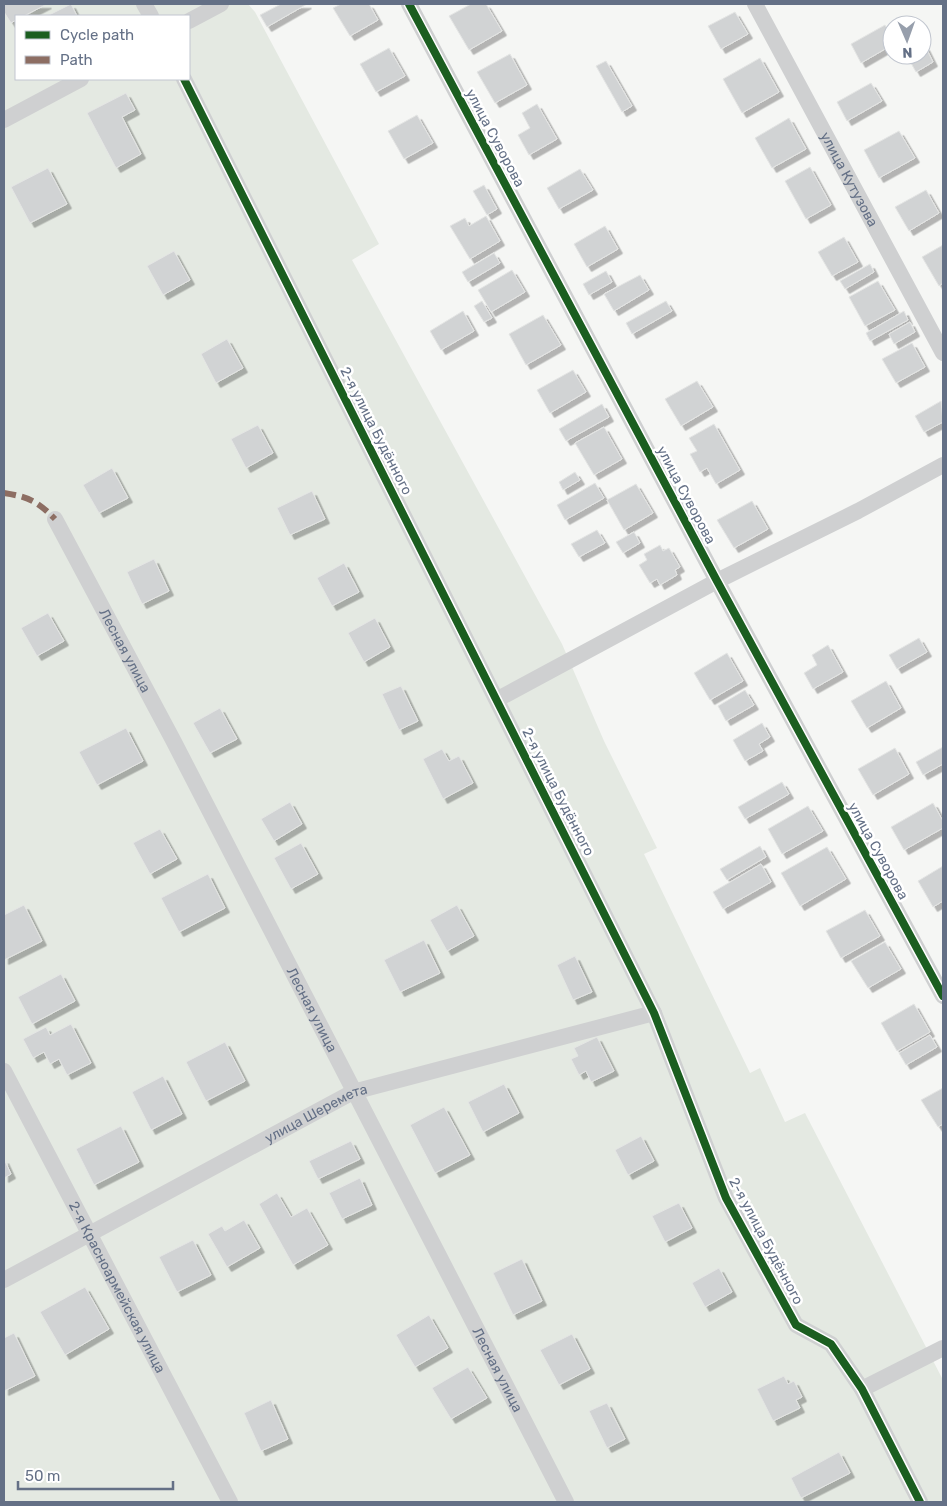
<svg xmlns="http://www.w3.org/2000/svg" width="947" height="1506" viewBox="0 0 947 1506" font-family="Rubik,sans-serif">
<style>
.green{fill:#e4e9e2;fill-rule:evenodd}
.building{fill:#d1d3d4;stroke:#e4e5e4;filter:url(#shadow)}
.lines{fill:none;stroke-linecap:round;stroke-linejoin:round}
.street{stroke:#cfd0d1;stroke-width:16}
.quiet{stroke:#8d6e63;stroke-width:6;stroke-dasharray:12 6;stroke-linecap:butt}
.cycleway-casing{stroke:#fff;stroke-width:11}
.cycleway{stroke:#1b5e20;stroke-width:8}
.labels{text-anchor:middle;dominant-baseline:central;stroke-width:5;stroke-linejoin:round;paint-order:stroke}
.street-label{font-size:14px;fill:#647086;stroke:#fff}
</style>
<defs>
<filter id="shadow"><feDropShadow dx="4.5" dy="4.5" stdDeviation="0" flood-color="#0004"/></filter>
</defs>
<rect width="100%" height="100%" fill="#f5f6f4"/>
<!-- green -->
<path class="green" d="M4 4H248L255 12 379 244 352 260 562 644 604 741 657 848 644 854 750 1073 760 1068 785 1122 805 1113 943 1380V1502H4ZM16 16H189V79H16Z"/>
<!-- building -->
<g class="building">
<polygon points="4,4 47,4 24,16 16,16 16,20 11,23 4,12"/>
<polygon points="71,4 77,16 47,16"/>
<polygon points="281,4 307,4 267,27 260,15"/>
<polygon points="341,4 369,4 378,20 350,36 333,8"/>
<polygon points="471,4 486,4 502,31 469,50 449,16"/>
<polygon points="735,12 748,34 721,49 708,26"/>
<polygon points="885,25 892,37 892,45 861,63 851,44"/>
<polygon points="925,46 933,62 916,72 907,56 922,55 922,48"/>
<polygon points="389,48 405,76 376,92 360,64"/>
<polygon points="510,54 527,85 495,103 477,72"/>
<polygon points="760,58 779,92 742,113 723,79"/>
<polygon points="606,61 632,106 622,112 596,66"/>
<polygon points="871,83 882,101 847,121 837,102"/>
<polygon points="126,93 135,110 122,117 141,154 116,168 87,113"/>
<polygon points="537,104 557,139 529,155 518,135 530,128 522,113"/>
<polygon points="417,115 433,143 404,159 388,131"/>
<polygon points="789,118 806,149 772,168 755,138"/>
<polygon points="899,131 915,158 879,178 864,150"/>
<polygon points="810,167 831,205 806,219 785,181"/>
<polygon points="48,168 67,204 30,223 11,187"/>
<polygon points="580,169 593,190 559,209 547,188"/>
<polygon points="484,185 497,209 487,215 473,191"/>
<polygon points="926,190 939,213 909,231 895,207"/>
<polygon points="486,216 500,241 470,259 450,226 465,218 469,226"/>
<polygon points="605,226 618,249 587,267 574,244"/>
<polygon points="844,237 858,262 832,276 818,252"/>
<polygon points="943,245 943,283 939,286 922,257"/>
<polygon points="174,251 190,280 163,295 147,266"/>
<polygon points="494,253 500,263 468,282 462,272"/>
<polygon points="870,264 874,272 845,289 840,281"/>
<polygon points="512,270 525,292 491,312 478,290"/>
<polygon points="606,271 612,282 589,295 583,284"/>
<polygon points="640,275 649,290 614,311 604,294"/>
<polygon points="878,281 895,310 865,326 849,297"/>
<polygon points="482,301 492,318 484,322 474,306"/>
<polygon points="666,301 672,311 632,334 626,323"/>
<polygon points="463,311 474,331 441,350 430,331"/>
<polygon points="904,311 908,320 870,341 866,333"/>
<polygon points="543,315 561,345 526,365 509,334"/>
<polygon points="910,322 915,332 894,344 889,334"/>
<polygon points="227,339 243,368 216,383 201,354"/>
<polygon points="912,343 925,367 896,383 882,359"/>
<polygon points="573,370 586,392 550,413 537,390"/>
<polygon points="697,381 713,407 681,426 665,399"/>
<polygon points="941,401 943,422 924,432 915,416"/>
<polygon points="602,404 609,417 566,441 559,429"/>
<polygon points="714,424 740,470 716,484 707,468 700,472 690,454 697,451 689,438"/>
<polygon points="258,425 273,453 246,468 231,439"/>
<polygon points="604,427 622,459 594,475 575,443"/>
<polygon points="112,468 128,498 99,513 83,485"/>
<polygon points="575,472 580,480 563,490 559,482"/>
<polygon points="595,483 604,498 565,520 557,505"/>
<polygon points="636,484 653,513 624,530 607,500"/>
<polygon points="312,491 325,519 290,535 277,508"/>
<polygon points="752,501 768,529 734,548 717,520"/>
<polygon points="597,530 605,543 579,557 571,544"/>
<polygon points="634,532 640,543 623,553 616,542"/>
<polygon points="660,545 663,551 669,548 680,567 675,570 677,575 660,585 657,579 650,583 639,565 647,560 644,554"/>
<polygon points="154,559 169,591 142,604 127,572"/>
<polygon points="344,563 359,592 332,606 317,578"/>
<polygon points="48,613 64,641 37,656 21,628"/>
<polygon points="375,618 390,647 364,662 348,633"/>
<polygon points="919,638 927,652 897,669 889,655"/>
<polygon points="828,645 843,672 813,689 804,673 817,665 812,655"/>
<polygon points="727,653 743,681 710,700 694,673"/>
<polygon points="886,681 901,708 867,728 851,701"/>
<polygon points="401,686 418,721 399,730 382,694"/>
<polygon points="745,690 754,705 726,721 718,706"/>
<polygon points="220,708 237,739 210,753 193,723"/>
<polygon points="762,723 770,737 759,744 763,751 745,761 733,740"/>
<polygon points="126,728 143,761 97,785 79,752"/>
<polygon points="943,747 943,764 923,775 916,762"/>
<polygon points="895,748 909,774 873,795 858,769"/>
<polygon points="442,749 449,761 459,756 473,783 443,799 423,759"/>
<polygon points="782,782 789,794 745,819 738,807"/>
<polygon points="290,802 302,824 274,841 261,819"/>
<polygon points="933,803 943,821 943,828 904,850 891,827"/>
<polygon points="808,806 823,831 782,854 768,829"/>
<polygon points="160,829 177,859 150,874 133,843"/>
<polygon points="301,843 318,874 291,889 274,858"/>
<polygon points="760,846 766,857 727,880 720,869"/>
<polygon points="827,847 846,879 800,906 781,873"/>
<polygon points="761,864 771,882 723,909 713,892"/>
<polygon points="943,866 943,901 933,907 918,881"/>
<polygon points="208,874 225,908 179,932 161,898"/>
<polygon points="24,905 42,941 4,960 4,915"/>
<polygon points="457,905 474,936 447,951 430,920"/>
<polygon points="865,910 880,936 841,958 826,931"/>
<polygon points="424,940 440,973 400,992 384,960"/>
<polygon points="885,942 901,969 868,988 851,961"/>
<polygon points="575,956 592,992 573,1000 557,965"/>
<polygon points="61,974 75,1001 32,1024 18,997"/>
<polygon points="914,1004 930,1032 897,1051 881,1023"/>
<polygon points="71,1024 91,1063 67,1075 59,1059 50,1064 44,1052 33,1058 23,1039 46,1027 50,1035"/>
<polygon points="930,1035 937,1047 906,1065 899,1053"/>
<polygon points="597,1037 614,1071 591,1082 586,1071 579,1075 571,1059 578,1056 574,1048"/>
<polygon points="225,1042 245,1081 206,1101 186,1062"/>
<polygon points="163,1076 182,1114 151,1130 132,1092"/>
<polygon points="504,1084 519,1113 483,1132 468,1102"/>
<polygon points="943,1088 943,1124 938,1127 921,1100"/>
<polygon points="444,1107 470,1155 435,1173 410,1125"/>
<polygon points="121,1126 139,1162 94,1185 76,1149"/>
<polygon points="641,1136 654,1161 628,1175 615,1150"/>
<polygon points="351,1141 360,1159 318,1179 309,1161"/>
<polygon points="4,1159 11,1174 4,1178"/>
<polygon points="360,1178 372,1205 342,1219 329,1193"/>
<polygon points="277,1193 291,1217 307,1208 328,1245 293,1265 259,1204"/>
<polygon points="679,1203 692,1228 665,1242 652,1216"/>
<polygon points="244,1220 260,1248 227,1267 208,1234 222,1226 225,1231"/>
<polygon points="193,1240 211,1275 177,1292 159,1257"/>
<polygon points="522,1259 542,1301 513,1315 493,1273"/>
<polygon points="719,1268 732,1292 705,1307 692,1283"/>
<polygon points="85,1287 109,1329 65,1355 40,1312"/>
<polygon points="429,1315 448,1348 415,1367 396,1335"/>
<polygon points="14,1333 35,1376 4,1391 4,1338"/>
<polygon points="572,1334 590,1369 559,1385 540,1350"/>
<polygon points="468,1367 487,1398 451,1419 432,1388"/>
<polygon points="784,1376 788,1384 794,1381 802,1397 796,1400 800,1408 773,1421 757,1389"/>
<polygon points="271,1400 288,1439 261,1451 244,1413"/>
<polygon points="607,1403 625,1439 607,1448 589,1411"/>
<polygon points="839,1452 850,1473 801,1498 791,1478"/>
</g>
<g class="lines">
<!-- street -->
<g class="street">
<polyline points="144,4 151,16"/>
<polyline points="409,4 717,581 943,996"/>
<path id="s1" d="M755 4 943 353"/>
<polyline points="189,21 221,4"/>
<polyline points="184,79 654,1013 726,1198 796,1325 831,1344 862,1389 920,1502"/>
<polyline points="4,120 81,79"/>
<path id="s2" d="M55 519 173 740 566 1502"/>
<polyline points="498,699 717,581 858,511 943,465"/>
<path id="s3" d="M4 1071 230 1502"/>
<path id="s4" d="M4 1280 353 1092 654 1013"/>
<polyline points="862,1389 943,1348"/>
</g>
<!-- quiet -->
<path class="quiet" d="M4 493C29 497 37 501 55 519"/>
<!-- cycleway casing -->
<g class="cycleway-casing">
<g id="cycleway">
<polyline points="409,4 717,581 943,996"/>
<polyline points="184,79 654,1013 726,1198 796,1325 831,1344 862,1389 920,1502"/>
</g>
</g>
<!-- cycleway -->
<use href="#cycleway" class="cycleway"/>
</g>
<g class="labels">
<!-- street labels -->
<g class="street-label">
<text transform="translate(495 138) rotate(62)">улица Суворова</text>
<text stroke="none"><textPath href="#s1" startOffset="199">улица Кутузова</textPath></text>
<text transform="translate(376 431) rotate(63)">2-я улица Будённого</text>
<text transform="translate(686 495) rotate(62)">улица Суворова</text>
<text stroke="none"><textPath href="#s2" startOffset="149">Лесная улица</textPath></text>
<text transform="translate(558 792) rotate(63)">2-я улица Будённого</text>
<text transform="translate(878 851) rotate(61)">улица Суворова</text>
<text stroke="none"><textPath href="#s2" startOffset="554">Лесная улица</textPath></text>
<text stroke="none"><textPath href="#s4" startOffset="354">улица Шеремета</textPath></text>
<text transform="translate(766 1241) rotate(62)">2-я улица Будённого</text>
<text stroke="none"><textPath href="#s3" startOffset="244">2-я Красноармейская улица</textPath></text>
<text stroke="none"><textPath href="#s2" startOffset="959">Лесная улица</textPath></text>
</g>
</g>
<!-- border -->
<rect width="947" height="1506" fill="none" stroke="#647086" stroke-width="10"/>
<!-- legend -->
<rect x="15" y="15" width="175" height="65" fill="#ffffff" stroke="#c1c6cf"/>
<rect x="25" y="31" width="25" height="8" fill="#1b5e20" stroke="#c1c6cf"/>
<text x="60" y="40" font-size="15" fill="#647086">Cycle path</text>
<rect x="25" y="56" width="25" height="8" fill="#8d6e63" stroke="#c1c6cf"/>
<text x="60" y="65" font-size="15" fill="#647086">Path</text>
<!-- north arrow -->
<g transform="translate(907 40) rotate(178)"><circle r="24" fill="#ffffff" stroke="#c1c6cf"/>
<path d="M0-4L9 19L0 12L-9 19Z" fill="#979fac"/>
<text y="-8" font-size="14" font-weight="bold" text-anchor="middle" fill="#647086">N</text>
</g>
<!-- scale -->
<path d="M18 1481v8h155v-8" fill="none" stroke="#647086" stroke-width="2.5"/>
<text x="25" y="1481" font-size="15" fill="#647086" stroke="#ffffff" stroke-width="4" paint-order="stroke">50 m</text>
</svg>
